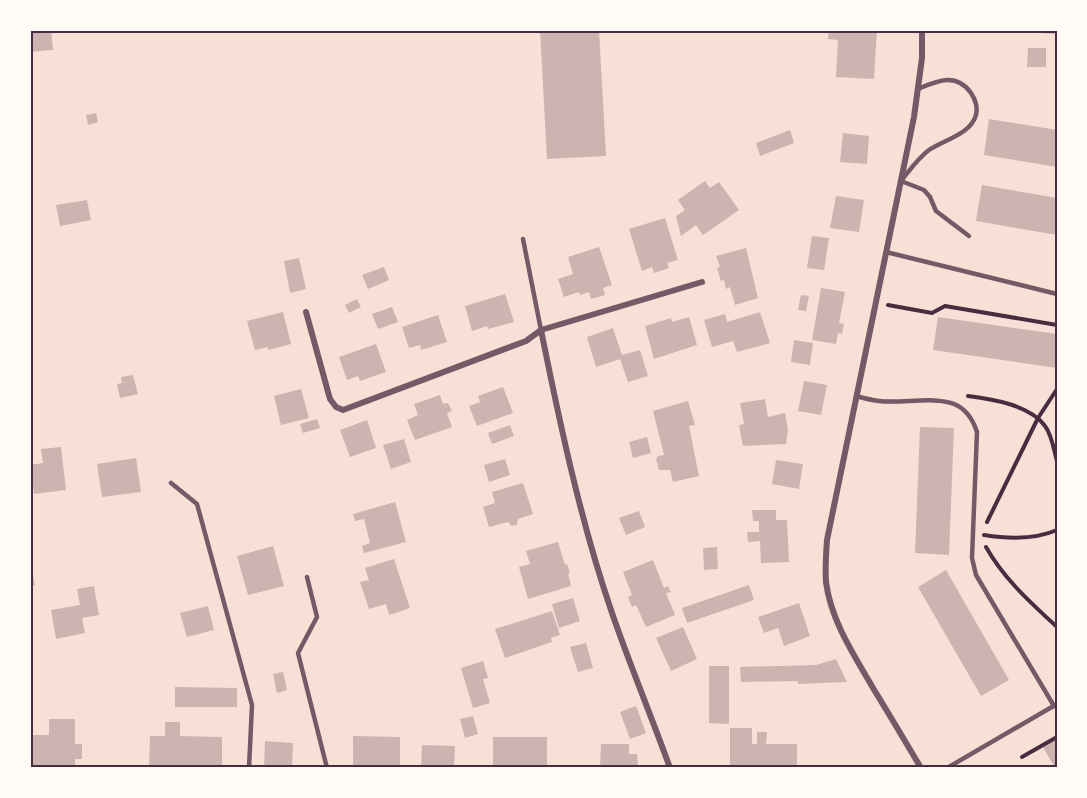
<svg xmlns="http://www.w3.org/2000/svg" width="1087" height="798" viewBox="0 0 1087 798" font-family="Montserrat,sans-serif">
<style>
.building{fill:#ccb4b1}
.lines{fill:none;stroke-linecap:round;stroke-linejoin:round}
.path{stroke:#4a2c40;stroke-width:4}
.service{stroke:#755966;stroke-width:4.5}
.minor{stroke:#755966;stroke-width:6}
.neatline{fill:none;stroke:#4a2c40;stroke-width:2}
</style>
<rect width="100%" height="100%" fill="#f7e1d7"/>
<!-- building -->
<g class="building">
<polygon points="30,30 51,30 53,50 30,52"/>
<polygon points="540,30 599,30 606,156 547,159"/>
<polygon points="829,30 877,30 874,79 836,77 838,40 828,39"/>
<polygon points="1042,30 1054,30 1054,34 1042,33"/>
<polygon points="1028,48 1046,48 1046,67 1027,67"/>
<polygon points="96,113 98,122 88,125 86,115"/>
<polygon points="989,119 1057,130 1057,167 984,155"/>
<polygon points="790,130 794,143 760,156 756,143"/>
<polygon points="843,133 869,136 867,164 840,162"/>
<polygon points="705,181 710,188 719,182 739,210 703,235 696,225 681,236 676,216 685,210 678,200"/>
<polygon points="982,185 1057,198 1057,235 976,221"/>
<polygon points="836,196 864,200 859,232 830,228"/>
<polygon points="87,200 91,220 60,226 56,205"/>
<polygon points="665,218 678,260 667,263 669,268 654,273 652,267 642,271 629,229"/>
<polygon points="812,236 829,238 824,270 807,268"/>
<polygon points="599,247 612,285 603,288 605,295 591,299 589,292 580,295 579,292 564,297 558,279 573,274 568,257"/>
<polygon points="746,248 758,298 735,305 730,287 726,289 724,280 721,281 717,268 720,267 716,256"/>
<polygon points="299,258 306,289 290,293 284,261"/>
<polygon points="384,267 389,280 368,289 362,275"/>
<polygon points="821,288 845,292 839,323 844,324 842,334 838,333 836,344 812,340"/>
<polygon points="505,294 514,322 488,329 487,326 472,331 465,306"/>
<polygon points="801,295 809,296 806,311 798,310"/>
<polygon points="357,299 361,307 349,313 345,305"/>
<polygon points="392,307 398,322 378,329 372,314"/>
<polygon points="283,312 291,344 268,350 268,347 255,350 247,321"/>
<polygon points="760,312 770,343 737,352 733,341 712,347 704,320 725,314 727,322"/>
<polygon points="438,315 447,342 421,350 420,345 409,348 402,327"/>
<polygon points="689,317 697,345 654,359 645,326 671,318 672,322"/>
<polygon points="938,317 1057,334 1057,368 933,350"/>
<polygon points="613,328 622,355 640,350 648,376 628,382 620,359 596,367 587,337"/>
<polygon points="794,340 813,343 810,365 791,362"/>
<polygon points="376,344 386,372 360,381 358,376 347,380 339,357"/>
<polygon points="133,375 138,394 120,398 117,384 122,383 121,377"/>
<polygon points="804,381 827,385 821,415 798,411"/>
<polygon points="503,387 513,413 477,426 469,406 480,402 478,396"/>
<polygon points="301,389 309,418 281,425 274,396"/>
<polygon points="440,395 443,404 448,403 452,411 447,413 452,427 415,440 407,420 418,415 414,404"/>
<polygon points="765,399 768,417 785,413 788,429 786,444 743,446 739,425 744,424 740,403"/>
<polygon points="688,401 695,425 689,426 699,476 673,482 670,470 659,470 656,459 658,456 664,455 653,411"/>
<polygon points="317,419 320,428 303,433 300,424"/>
<polygon points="367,420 376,448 350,457 340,430"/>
<polygon points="510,425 514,436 492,444 488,433"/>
<polygon points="920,427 954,428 949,555 915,553"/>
<polygon points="647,437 651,453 633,458 629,442"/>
<polygon points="404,439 411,462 391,469 383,445"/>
<polygon points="61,447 66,490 34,494 30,465 43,463 41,449"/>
<polygon points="136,458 141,492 102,497 97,464"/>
<polygon points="505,459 510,475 489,482 484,465"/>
<polygon points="776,460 803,464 799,489 772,484"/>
<polygon points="523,483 533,514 518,519 517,525 512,526 508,522 489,527 483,507 495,503 492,492"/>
<polygon points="395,502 406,542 364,553 362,546 370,543 364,519 355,521 353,514"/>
<polygon points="752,510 776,510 776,520 787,520 789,562 761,563 760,541 748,542 747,532 759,532 759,521 753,521"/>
<polygon points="639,511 645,527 626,535 619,518"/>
<polygon points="558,542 565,565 567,564 570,573 568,573 571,586 528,599 519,567 530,564 526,551"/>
<polygon points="273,546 284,586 248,595 237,556"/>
<polygon points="717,547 718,569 704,570 703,548"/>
<polygon points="394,559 410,608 389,615 386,604 369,609 360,582 369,580 365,568"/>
<polygon points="30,560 35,585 30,586"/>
<polygon points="653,560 664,588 668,586 671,592 666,593 675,615 646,627 636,605 632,607 628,597 632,595 623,572"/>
<polygon points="946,570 1009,680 981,696 918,587"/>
<polygon points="749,585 754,600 687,623 682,608"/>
<polygon points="94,586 99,615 82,618 85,633 56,639 51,610 80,605 77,589"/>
<polygon points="573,598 580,621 559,628 552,604"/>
<polygon points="799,603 810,636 784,646 778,628 764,633 758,617"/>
<polygon points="208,606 214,630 187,637 180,613"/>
<polygon points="552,611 560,635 551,638 552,642 505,658 495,629"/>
<polygon points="683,627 697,659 671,671 656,638"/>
<polygon points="586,643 593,668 578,672 570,647"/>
<polygon points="836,659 847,682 798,684 798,681 741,682 740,667 816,665"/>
<polygon points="483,661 488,678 483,679 490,703 473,708 461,668"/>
<polygon points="709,666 729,666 729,724 709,723"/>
<polygon points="283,672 287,690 277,693 273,674"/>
<polygon points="175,687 237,688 237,707 175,707"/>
<polygon points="636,706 646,733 630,739 620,712"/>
<polygon points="473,716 478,734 465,738 460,719"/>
<polygon points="49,719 75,719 75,744 82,744 82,759 75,759 75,767 30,767 30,735 49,735"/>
<polygon points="165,722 180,722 180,736 222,737 222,768 149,767 150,736 165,736"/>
<polygon points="730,728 752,728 752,744 757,744 757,732 767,732 766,744 797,744 797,768 730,768"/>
<polygon points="353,736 400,737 400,768 353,768"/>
<rect x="493" y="737" width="54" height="31"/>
<polygon points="1057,739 1057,768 1055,768 1043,747"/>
<polygon points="265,741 293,743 292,768 264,768"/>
<polygon points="601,744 629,744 629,754 637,754 638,765 629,765 629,768 600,768"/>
<polygon points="422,745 455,746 454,768 421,768"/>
</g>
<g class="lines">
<!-- path -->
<g class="path">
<polyline points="888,305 932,313 945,306 1057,325"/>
<path d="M968 396C992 399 1030 405 1045 426 1052 435 1054 451 1057 461"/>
<polyline points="987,522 1038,418 1057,389"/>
<path d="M984 535C1009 539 1034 540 1057 530"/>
<path d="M986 547C1004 579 1030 602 1057 627"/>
<polyline points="1022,757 1057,737"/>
</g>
<!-- service -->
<g class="service">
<path d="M918 89C937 81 956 72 971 93 975 99 978 107 976 115 971 134 944 140 929 150 918 158 910 170 901 181L924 190 930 197 936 211 969 236"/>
<polyline points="523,239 541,330"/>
<polyline points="886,252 1057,294"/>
<path d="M856 396C863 398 871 400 879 401 901 404 934 396 954 404 967 409 973 420 977 432L972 558 976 575 1054 706"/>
<polyline points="171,483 197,504 252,705 249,768"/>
<polyline points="307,577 317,617 298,653 327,768"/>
<polyline points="947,768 1057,704"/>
</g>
<!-- minor -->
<g class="minor">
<path d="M306 312 330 399 336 407 343 410 526 341 541 330C560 424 580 519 611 610 629 663 651 715 670 768"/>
<polyline points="541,330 702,282"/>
<path d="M921 768C905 741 889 714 873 688 854 655 831 621 826 582 825 568 826 554 827 540L914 117 922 58V30"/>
</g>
</g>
<!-- border -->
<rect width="1087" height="798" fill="none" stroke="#fffaf5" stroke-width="63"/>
<rect x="32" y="32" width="1024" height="734" class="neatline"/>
</svg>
